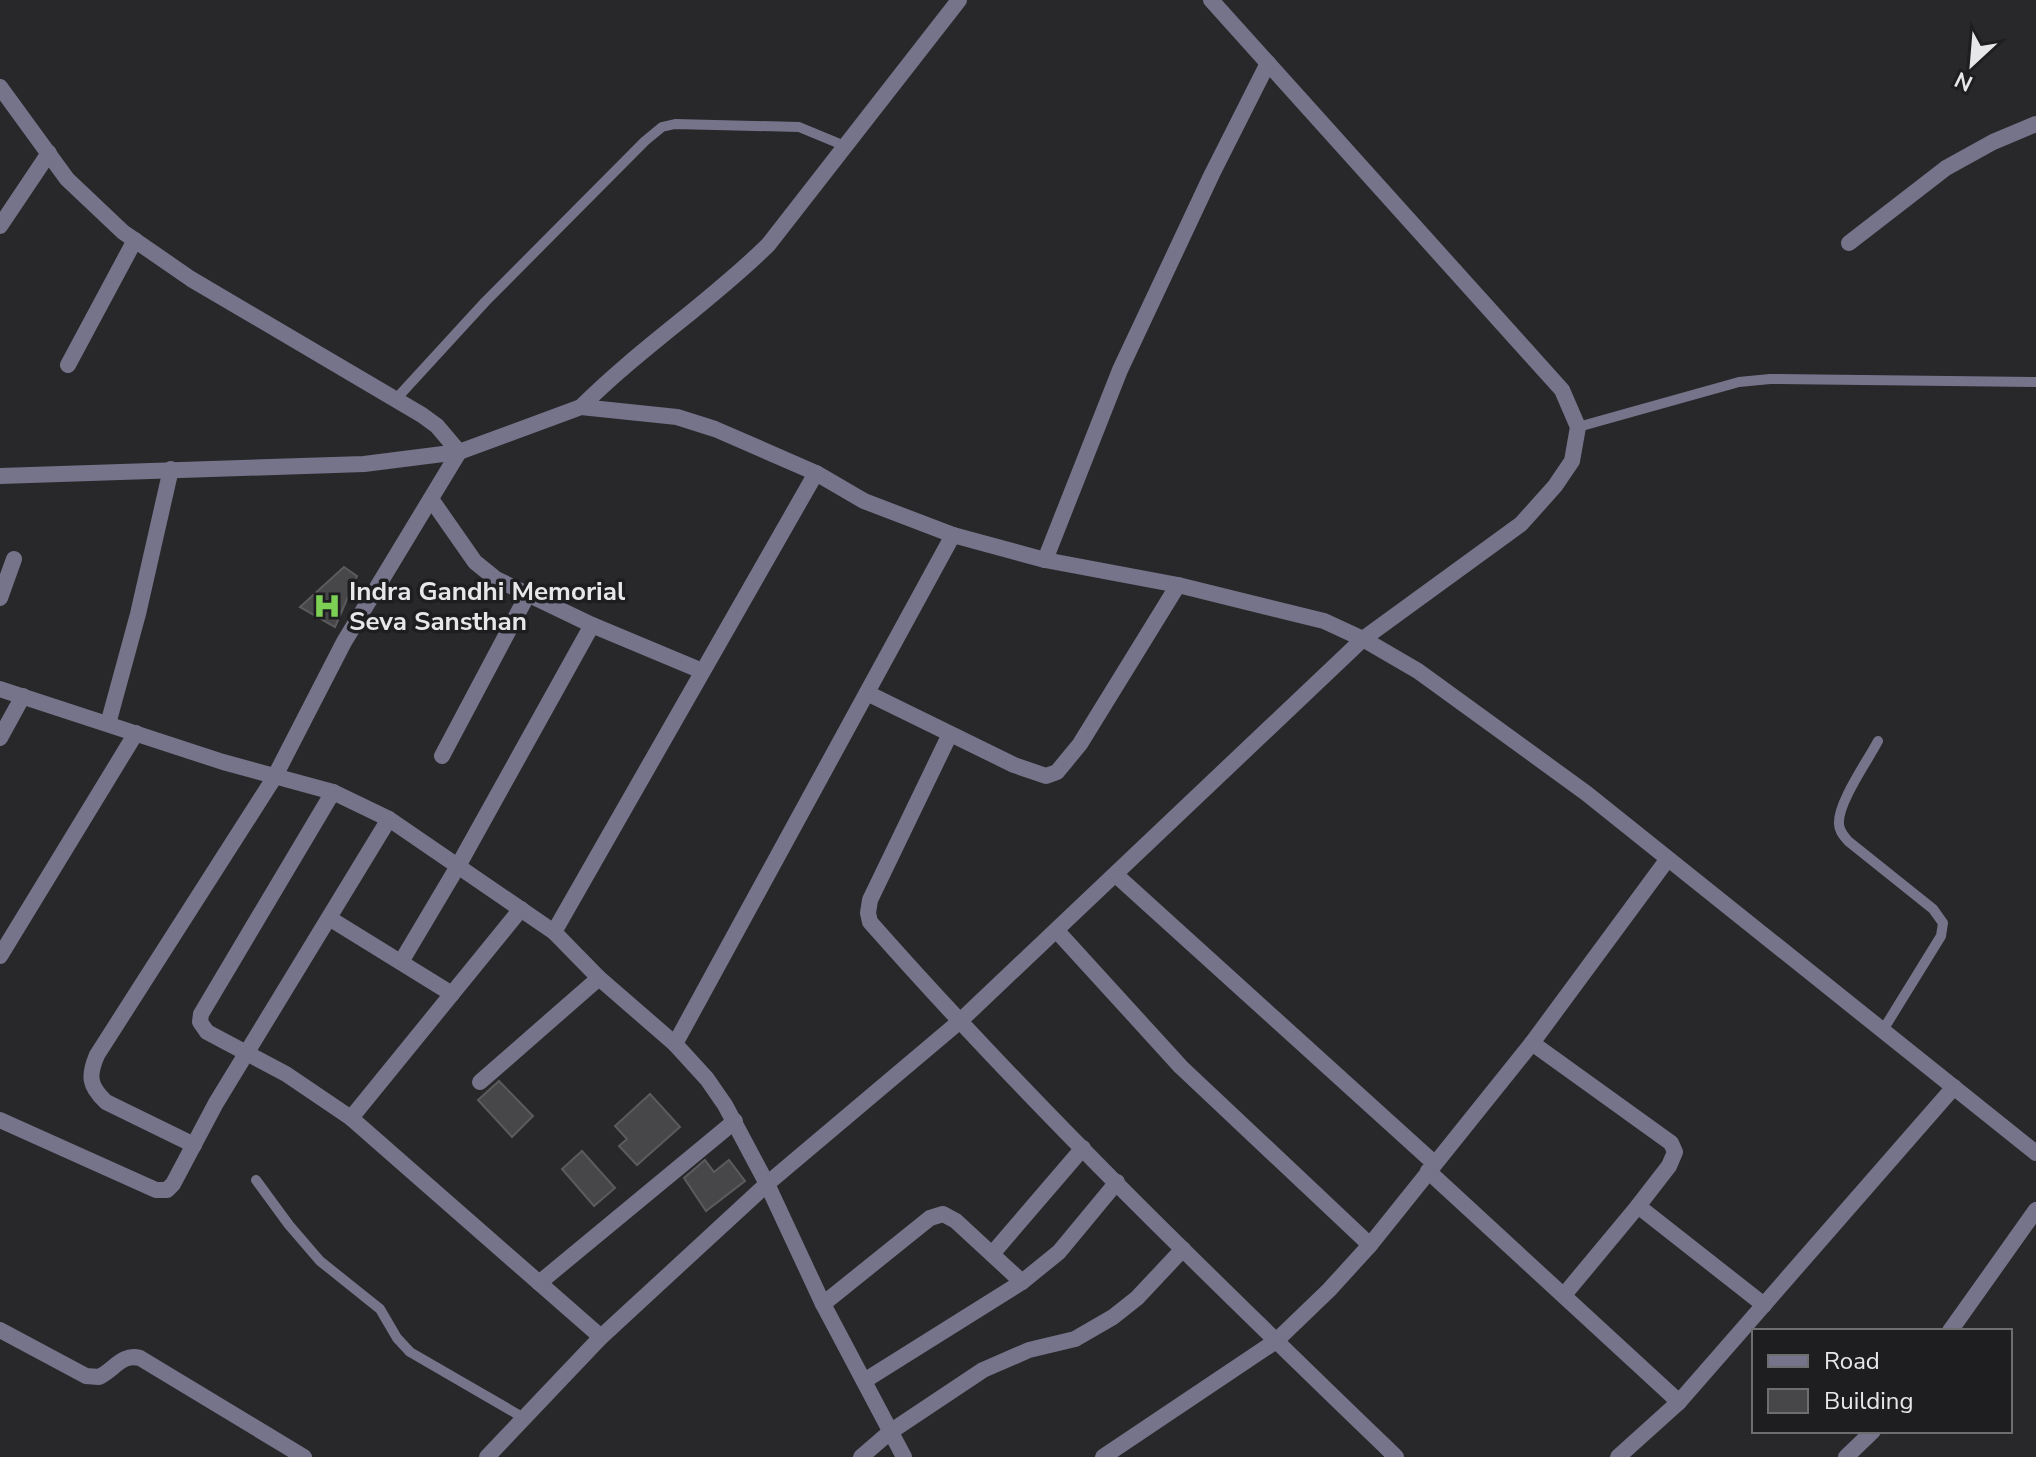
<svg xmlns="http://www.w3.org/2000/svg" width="2036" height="1457" viewBox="0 0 2036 1457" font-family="'Nunito Sans',sans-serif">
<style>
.building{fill:#474749;stroke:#5b5b5e;stroke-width:2}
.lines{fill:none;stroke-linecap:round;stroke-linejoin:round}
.service{stroke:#75748b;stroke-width:10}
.minor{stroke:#75748b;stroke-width:16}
.tertiary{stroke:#75748b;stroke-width:16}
.labels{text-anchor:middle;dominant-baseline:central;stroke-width:7;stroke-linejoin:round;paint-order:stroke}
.poi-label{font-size:26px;font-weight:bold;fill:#e7e7e9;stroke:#1e1e21;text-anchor:start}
</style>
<rect width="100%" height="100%" fill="#28282a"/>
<!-- building -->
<g class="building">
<polygon points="344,567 357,576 335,627 300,607"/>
<polygon points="499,1081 533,1116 512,1137 478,1100"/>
<polygon points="650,1094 680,1127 637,1165 619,1146 627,1139 615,1126"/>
<polygon points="582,1151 615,1188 594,1206 562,1169"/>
<polygon points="705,1160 714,1172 729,1160 745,1181 706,1211 684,1178"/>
</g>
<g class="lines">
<!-- service -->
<g class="service">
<polyline points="396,399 485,302 645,141 662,127 675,124 799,127 845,146"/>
<polyline points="1578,427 1739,382 1770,379 2036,382"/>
<path d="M1878 741C1868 760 1837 804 1839 824 1839 831 1844 836 1848 841L1933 909 1943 923 1941 936 1883 1030"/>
<polyline points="256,1180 289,1225 320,1261 380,1309 397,1338 410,1352 524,1418"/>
</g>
<!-- minor -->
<g class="minor">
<path d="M0 87 67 179 123 232 191 279 422 415 437 426 459 452 344 642 274 778 97 1055C88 1076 89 1086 106 1102L194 1145"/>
<polyline points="0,226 49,153"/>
<polyline points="1849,243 1946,168 1993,142 2036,124"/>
<polyline points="68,365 135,240"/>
<path d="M581 407C640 348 709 303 768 245L959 0"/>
<polyline points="431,499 475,562 496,579 592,625 702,671"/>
<polyline points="1045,560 1120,370 1212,174 1268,63"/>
<polyline points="0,598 14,559"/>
<polyline points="0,689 223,762 333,792 389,819 554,932 599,978 675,1044 707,1079 725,1105 767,1184 823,1304 904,1457"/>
<polyline points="867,693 1014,765 1046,776 1057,772 1080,744 1178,585"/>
<polyline points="108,724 138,614 171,469"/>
<path d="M950 734 870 900 868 913 870 922C1035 1109 1216 1283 1396 1457"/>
<polyline points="0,738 23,696"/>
<polyline points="442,756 528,594"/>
<polyline points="333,792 201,1014 200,1022 207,1032 286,1074 351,1118 601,1337"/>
<polyline points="1116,875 1434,1163"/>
<polyline points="329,918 452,994"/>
<polyline points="1057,931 1181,1067 1370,1245"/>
<polyline points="554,932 816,473"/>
<polyline points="0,956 136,733"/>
<polyline points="401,962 458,866 592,625"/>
<polyline points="1532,1043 1671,1143 1675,1152 1669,1166 1638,1206 1564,1295"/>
<polyline points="675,1044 953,535"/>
<polyline points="480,1082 599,978"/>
<polyline points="351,1118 521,909"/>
<polyline points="0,1120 156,1190 167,1190 173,1184 216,1103 389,819"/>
<polyline points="1428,1171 1679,1402"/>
<polyline points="1638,1206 1764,1305"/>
<polyline points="992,1254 1083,1148"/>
<polyline points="539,1283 735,1121"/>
<polyline points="823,1304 930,1218 943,1214 956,1221 1022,1282"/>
<path d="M0 1330 86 1376 99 1377C114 1370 122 1353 140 1358L304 1457"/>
<polyline points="1950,1331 2036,1210"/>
<polyline points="864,1381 1022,1282 1059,1252 1117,1182"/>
<polyline points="487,1457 601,1337 767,1184 959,1022 1363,639 1521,524 1555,486 1572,461 1578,427 1562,390 1211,0"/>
<polyline points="861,1457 890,1432 983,1370 1029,1350 1075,1339 1113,1317 1137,1298 1183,1249"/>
<polyline points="1103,1457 1276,1341 1329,1290 1370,1245 1532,1043 1667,860"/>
<polyline points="1618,1457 1679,1402 1954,1087"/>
<polyline points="1846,1457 1873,1431"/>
</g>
<!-- tertiary -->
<polyline class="tertiary" points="0,476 364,464 459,452 581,407 677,417 715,429 816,473 864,501 953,535 1045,560 1178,585 1324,621 1363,639 1418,671 1586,793 2036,1153"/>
</g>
<!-- icons -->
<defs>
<g id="hospital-bare" transform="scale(2.16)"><path d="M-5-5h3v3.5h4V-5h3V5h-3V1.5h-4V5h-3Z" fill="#7cd155" stroke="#1e1e21" stroke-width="2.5" paint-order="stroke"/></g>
</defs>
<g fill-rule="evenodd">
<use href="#hospital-bare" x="327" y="606"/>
</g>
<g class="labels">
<!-- poi labels -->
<g class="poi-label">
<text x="349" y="591">Indra Gandhi Memorial<tspan x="349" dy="30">Seva Sansthan</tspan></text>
</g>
</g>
<!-- legend -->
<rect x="1752" y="1329" width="260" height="104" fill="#1e1e21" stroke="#6e6e71" stroke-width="2"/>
<rect x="1768" y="1355" width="40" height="12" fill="#75748b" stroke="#6e6e71" stroke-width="2"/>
<text x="1824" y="1369" font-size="24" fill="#e7e7e9">Road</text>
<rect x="1768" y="1389" width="40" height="24" fill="#474749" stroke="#6e6e71" stroke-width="2"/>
<text x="1824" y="1409" font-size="24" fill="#e7e7e9">Building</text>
<!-- north arrow -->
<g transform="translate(1972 64) rotate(206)" stroke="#1e1e21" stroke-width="6" paint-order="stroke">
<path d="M0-6L14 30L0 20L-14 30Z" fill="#e7e7e9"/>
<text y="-12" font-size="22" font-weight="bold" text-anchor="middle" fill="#e7e7e9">N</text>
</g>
</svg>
